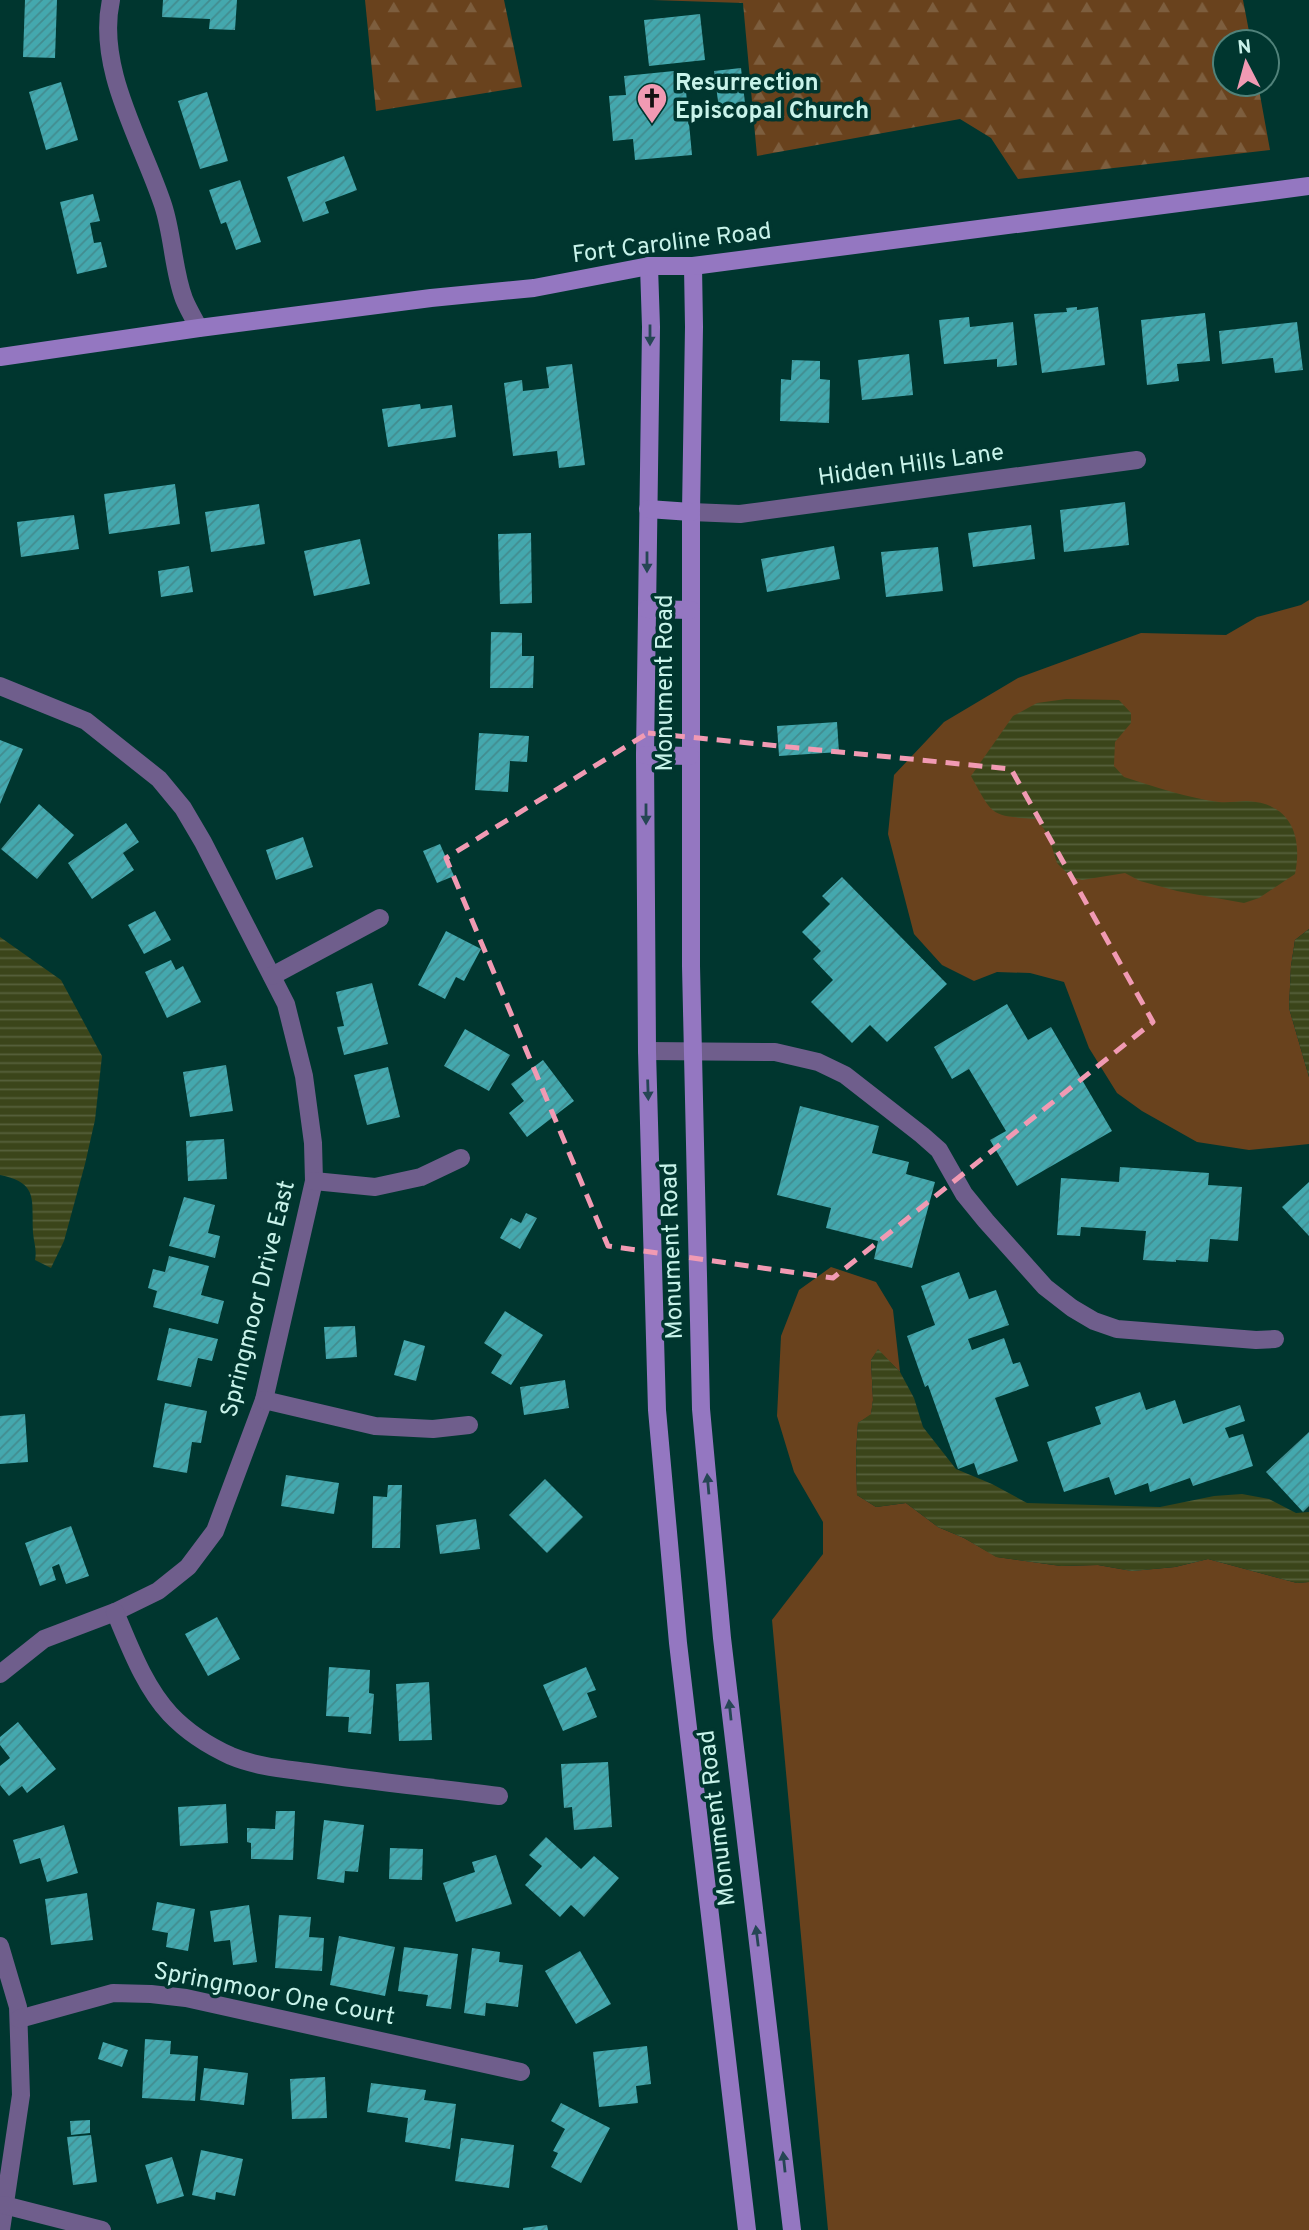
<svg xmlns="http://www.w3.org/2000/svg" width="1309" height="2230" viewBox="0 0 1309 2230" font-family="Overpass,sans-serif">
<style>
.grass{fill:#69421d}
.forest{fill:url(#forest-firs)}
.water{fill:url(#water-rules)}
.building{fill:url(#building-hatch)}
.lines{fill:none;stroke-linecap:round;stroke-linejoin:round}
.street{stroke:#6f5e8c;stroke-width:18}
.secondary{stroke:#9477c1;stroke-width:18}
.oneway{fill:#254654}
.marked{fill:none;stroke:#f19ab3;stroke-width:5;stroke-dasharray:14 9;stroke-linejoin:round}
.labels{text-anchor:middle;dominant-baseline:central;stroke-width:7;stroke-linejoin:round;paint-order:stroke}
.poi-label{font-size:24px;font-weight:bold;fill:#c8f3ea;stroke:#00362f;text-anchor:start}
.street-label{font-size:24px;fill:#c8f3ea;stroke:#00362f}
</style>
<defs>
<pattern id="forest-firs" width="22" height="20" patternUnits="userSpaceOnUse" patternTransform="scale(1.75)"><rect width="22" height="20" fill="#69421d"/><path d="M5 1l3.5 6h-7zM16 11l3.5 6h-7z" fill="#7d5e3e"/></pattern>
<pattern id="water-rules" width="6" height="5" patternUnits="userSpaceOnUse" patternTransform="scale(1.75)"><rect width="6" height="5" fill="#3b451a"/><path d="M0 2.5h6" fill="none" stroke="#56603b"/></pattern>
<pattern id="building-hatch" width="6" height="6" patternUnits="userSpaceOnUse" patternTransform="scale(1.75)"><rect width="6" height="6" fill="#44a8ae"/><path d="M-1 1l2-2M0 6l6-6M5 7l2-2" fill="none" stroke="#428c8f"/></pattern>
</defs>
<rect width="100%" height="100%" fill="#00362f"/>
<!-- grass -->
<g class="grass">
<polygon points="1309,600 1309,929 1295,940 1291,966 1289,1008 1309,1077 1309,1144 1249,1150 1197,1142 1142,1111 1117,1093 1089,1048 1064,982 1030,973 997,972 974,981 942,965 914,934 888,834 894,775 944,722 1018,678 1141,633 1226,635 1257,617 1301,605"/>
<polygon points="831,1267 876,1282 893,1310 900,1372 878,1350 871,1360 873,1400 871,1415 858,1423 856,1453 857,1495 876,1507 906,1503 938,1527 964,1538 997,1557 1061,1566 1098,1565 1132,1571 1175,1567 1208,1559 1297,1583 1309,1582 1309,2230 828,2230 772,1620 823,1554 823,1522 794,1472 777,1416 781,1336 799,1290"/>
</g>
<!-- forest -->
<g class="forest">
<polygon points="365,0 504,0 522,87 376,111"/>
<polygon points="652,0 1243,0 1251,42 1225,42 1225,84 1258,84 1270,150 1018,179 991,138 960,119 757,156 743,3"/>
</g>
<!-- water -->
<g class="water">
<path d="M1066 699 1119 700 1131 713V723L1115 742 1114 766 1124 777C1155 787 1188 798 1219 802 1228 803 1238 801 1247 801 1290 803 1303 835 1295 874L1259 898 1244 903 1177 891 1140 881 1125 873 1082 880 1071 877 1057 863 1048 835 1037 819C990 816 993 816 971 776L1013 716 1037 703Z"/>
<polygon points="1309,929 1309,1077 1289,1008 1291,966 1295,940"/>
<path d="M0 937 61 980 102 1056 95 1120 85 1164 64 1241 51 1268 35 1260C37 1250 34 1243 33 1233 31 1201 40 1183 0 1175Z"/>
<polygon points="878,1349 900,1372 914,1398 923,1427 956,1469 992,1484 1027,1503 1160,1507 1214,1496 1242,1494 1269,1499 1296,1513 1309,1512 1309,1582 1297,1583 1208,1559 1175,1567 1132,1571 1098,1565 1061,1566 996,1557 964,1538 938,1527 906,1503 876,1507 857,1495 856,1453 858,1423 871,1414 873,1400 871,1360"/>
</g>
<!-- building -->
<g class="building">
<polygon points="25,0 57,0 55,58 23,57"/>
<polygon points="163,0 237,0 235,30 209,29 210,19 162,17"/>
<polygon points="700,14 705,60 649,66 644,20"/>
<polygon points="741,68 746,112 720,116 714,71"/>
<polygon points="684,70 692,155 635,160 633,139 613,141 609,96 626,95 624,76"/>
<polygon points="61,82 78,140 46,150 29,92"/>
<polygon points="207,92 228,161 200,169 178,101"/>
<polygon points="344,156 357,190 325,202 329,213 303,222 287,177"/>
<polygon points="240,180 261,242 236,250 226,222 221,224 209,190"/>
<polygon points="93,194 100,221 90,223 94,243 101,242 107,267 77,274 60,202"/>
<polygon points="1077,307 1077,310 1098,307 1105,365 1042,373 1034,314 1067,312 1066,308"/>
<polygon points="1205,313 1210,361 1177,364 1179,381 1147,385 1141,320"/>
<polygon points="969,317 970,327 1013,322 1017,365 997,367 997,359 944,364 939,320"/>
<polygon points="1297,322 1303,370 1275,373 1273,358 1222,364 1219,331"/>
<polygon points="909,354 913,395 862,400 858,360"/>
<polygon points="792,360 820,361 820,379 830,380 829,423 780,421 781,379 791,380"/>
<polygon points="572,364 585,465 559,468 557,451 513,456 504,383 522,380 523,391 549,388 546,367"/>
<polygon points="420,404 421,409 452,405 456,437 388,447 382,409"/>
<polygon points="175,484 180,524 109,534 104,494"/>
<polygon points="1125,502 1129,545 1064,552 1060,510"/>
<polygon points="259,504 265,544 211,552 205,512"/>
<polygon points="74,515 79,549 21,557 17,522"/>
<polygon points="1031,525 1035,559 973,567 968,533"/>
<polygon points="531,533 532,603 500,604 498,534"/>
<polygon points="360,539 370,584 314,596 304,551"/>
<polygon points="834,546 840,579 767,592 761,559"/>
<polygon points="938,547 943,591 886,597 881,552"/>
<polygon points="189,566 193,592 161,597 158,571"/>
<polygon points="491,632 522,633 522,656 534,656 533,688 490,688"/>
<polygon points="837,722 839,752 779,756 777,726"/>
<polygon points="479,733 529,736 527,762 510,761 508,792 475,790"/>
<polygon points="0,740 23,749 0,804"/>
<polygon points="39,804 74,835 37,879 1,849"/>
<polygon points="126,823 139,842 123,853 134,870 92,899 68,863"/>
<polygon points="303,837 313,867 276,880 266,850"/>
<polygon points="440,844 454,876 437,883 423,851"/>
<polygon points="842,877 947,984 887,1042 870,1025 852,1043 811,1002 833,980 813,959 821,951 802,932 830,904 822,896"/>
<polygon points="155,911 171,940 144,954 128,925"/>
<polygon points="446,931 481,949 464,981 456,977 445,999 418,985"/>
<polygon points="171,960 176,970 183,966 201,1002 167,1018 145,972"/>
<polygon points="372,983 388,1044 344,1055 337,1027 344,1026 336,992"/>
<polygon points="1007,1004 1028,1040 1051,1027 1112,1131 1017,1186 990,1140 1006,1131 969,1069 952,1079 934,1047"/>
<polygon points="465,1029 510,1055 489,1091 444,1066"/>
<polygon points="543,1060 574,1101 527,1137 509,1113 524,1101 511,1084"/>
<polygon points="226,1065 233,1111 190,1117 183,1072"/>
<polygon points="388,1067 400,1117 367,1125 354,1075"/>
<polygon points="800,1106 879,1126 872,1153 909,1162 906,1174 935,1182 912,1268 874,1259 878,1241 826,1228 831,1208 777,1195"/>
<polygon points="224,1139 227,1179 188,1181 186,1141"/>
<polygon points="1120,1167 1209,1173 1208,1185 1242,1187 1238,1241 1210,1239 1208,1262 1176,1260 1176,1262 1143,1260 1146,1231 1081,1227 1080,1236 1057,1235 1061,1178 1119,1182"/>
<polygon points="1309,1182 1309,1236 1282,1207"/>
<polygon points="184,1197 215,1205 208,1233 220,1236 215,1258 169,1246"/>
<polygon points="526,1213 537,1218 520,1249 500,1238 511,1218 521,1223"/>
<polygon points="169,1256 209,1266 201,1295 224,1301 218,1324 153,1307 157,1291 148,1288 153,1269 165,1272"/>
<polygon points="959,1272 969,1299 996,1290 1009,1325 968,1339 972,1350 1004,1338 1013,1364 1020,1362 1029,1386 995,1398 1018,1461 978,1475 974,1463 958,1469 928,1385 925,1387 907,1336 935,1325 921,1286"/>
<polygon points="505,1311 543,1335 511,1385 491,1373 502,1355 484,1343"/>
<polygon points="355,1326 357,1357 326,1359 324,1327"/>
<polygon points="169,1328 218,1339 212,1361 198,1358 191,1387 157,1380"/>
<polygon points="404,1340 425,1346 416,1381 394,1375"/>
<polygon points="565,1380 569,1408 524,1415 520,1387"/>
<polygon points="1140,1392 1146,1410 1175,1400 1183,1424 1240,1405 1245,1421 1225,1428 1229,1438 1243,1434 1253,1466 1193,1486 1190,1478 1150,1492 1148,1483 1115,1495 1109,1477 1064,1492 1047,1442 1101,1424 1095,1407"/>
<polygon points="165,1403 207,1411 201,1443 192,1442 187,1473 153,1467"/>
<polygon points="25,1414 28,1462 0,1464 0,1416"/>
<polygon points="1309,1432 1309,1506 1303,1512 1266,1472"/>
<polygon points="286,1475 339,1483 334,1514 281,1506"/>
<polygon points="545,1479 583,1517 547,1553 509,1515"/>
<polygon points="388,1485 402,1485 400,1548 372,1548 373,1496 387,1497"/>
<polygon points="476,1519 480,1549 440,1554 436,1525"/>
<polygon points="71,1526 89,1576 66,1584 59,1564 52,1567 56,1580 40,1586 25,1543"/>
<polygon points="217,1617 240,1659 208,1676 185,1634"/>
<polygon points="329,1667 370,1670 369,1693 374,1694 371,1734 348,1732 349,1717 326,1716"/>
<polygon points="586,1667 596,1690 587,1693 597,1717 563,1731 543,1685"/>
<polygon points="429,1682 432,1740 399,1741 396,1684"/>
<polygon points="18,1722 56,1769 27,1793 22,1786 9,1796 0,1785 0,1766 10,1758 0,1745 0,1737"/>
<polygon points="608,1762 612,1827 574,1830 572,1807 564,1808 561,1764"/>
<polygon points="226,1804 228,1843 180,1846 178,1807"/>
<polygon points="276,1811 295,1811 293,1860 251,1859 251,1843 247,1842 247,1828 275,1829"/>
<polygon points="324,1820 364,1825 358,1872 345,1871 344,1883 317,1879"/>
<polygon points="64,1825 78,1873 47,1882 40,1858 20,1864 13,1840"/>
<polygon points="546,1837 581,1869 594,1856 619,1878 584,1917 571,1905 560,1917 525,1885 542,1866 529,1855"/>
<polygon points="390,1848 423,1849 422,1880 389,1879"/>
<polygon points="496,1855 512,1904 456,1922 443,1883 475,1872 472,1862"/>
<polygon points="87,1893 93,1940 51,1945 45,1899"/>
<polygon points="157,1902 195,1909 188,1951 166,1947 168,1933 152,1930"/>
<polygon points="249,1905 257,1962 233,1965 230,1940 214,1942 210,1911"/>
<polygon points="279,1915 311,1917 309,1937 324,1938 322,1971 275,1968"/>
<polygon points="339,1936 395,1947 385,1996 330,1985"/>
<polygon points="404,1947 458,1954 451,2009 426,2006 428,1995 398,1991"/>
<polygon points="472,1948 500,1952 499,1962 523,1965 518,2007 486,2003 485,2016 464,2013"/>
<polygon points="580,1951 611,2004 576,2024 545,1971"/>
<polygon points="145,2039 171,2041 170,2054 198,2056 195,2101 142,2098"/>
<polygon points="103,2042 128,2050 122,2067 98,2059"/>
<polygon points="647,2046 651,2084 636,2086 638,2103 599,2107 593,2052"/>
<polygon points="204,2068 248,2073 244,2105 200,2100"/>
<polygon points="325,2077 327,2118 292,2119 290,2079"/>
<polygon points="371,2083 426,2090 424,2100 456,2104 450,2149 405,2142 408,2118 367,2112"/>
<polygon points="561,2103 610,2128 581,2183 551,2167 558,2153 553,2151 565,2129 551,2121"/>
<polygon points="90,2120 90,2133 71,2135 70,2121"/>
<polygon points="91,2135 97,2182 73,2185 67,2137"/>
<polygon points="461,2138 514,2145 509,2188 455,2181"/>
<polygon points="201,2150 243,2159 235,2196 216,2192 215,2200 192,2195"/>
<polygon points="172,2157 184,2196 157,2204 145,2165"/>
<polygon points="547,2225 548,2230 523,2230 523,2228"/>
</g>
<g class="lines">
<!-- street -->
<g class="street">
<path d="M111 0C96 69 142 141 163 205 173 235 173 270 184 299 188 309 194 319 199 328"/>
<polyline points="691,512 740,514 1137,460"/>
<polyline points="0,686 86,721 159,779 183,808 203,842 286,1004 304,1076 313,1143 314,1181 264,1400 215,1531 188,1567 158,1591 115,1612 44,1639 0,1674"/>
<polyline points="272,976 380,918"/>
<polyline points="647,1051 775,1052 818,1062 845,1075 922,1135 939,1150 964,1194 986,1221 1045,1287 1072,1308 1094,1321 1117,1329 1256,1340 1275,1339"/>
<polyline points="314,1181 375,1187 421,1177 461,1158"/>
<polyline points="264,1400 375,1426 433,1429 469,1425"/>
<path d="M115 1612C130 1647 144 1686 170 1714 187 1732 209 1746 231 1756 257 1767 287 1769 314 1773 376 1782 438 1788 499 1796"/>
<polyline points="0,1946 18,2007 21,2095 1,2230"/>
<polyline points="19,2019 113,1993 151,1994 186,1998 521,2072"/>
<polyline points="4,2205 102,2230"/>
</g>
<!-- secondary -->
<g class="secondary">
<polyline points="649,266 651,327 645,755 647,1051 657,1410 678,1643 747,2230"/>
<polyline points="693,266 694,327 691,512 691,966 701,1409 722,1638 792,2230"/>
<polyline points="0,357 199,328 431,298 534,288 649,266 693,266 1309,186"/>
<polyline points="648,509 691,512"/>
<polyline points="647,609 691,610"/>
<polyline points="645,755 690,756"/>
</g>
</g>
<!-- one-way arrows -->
<defs><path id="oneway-solid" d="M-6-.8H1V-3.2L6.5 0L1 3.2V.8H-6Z" transform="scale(1.75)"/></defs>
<g class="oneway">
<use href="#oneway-solid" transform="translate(650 335) rotate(90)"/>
<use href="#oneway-solid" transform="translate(647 562) rotate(90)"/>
<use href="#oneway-solid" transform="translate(646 814) rotate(90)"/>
<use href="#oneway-solid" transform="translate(648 1090) rotate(88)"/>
<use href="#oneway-solid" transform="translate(708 1484) rotate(-95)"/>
<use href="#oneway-solid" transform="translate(730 1710) rotate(-96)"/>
<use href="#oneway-solid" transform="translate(757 1936) rotate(-97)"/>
<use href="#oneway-solid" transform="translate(784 2162) rotate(-96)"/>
</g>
<!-- marked area -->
<path class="marked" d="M648 733 1011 769 1153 1022 833 1278 608 1246 446 858Z"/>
<!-- icons -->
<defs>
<g id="church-pin" transform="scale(1.575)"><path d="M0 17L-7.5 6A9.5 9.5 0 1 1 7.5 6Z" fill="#f19ab3" stroke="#00362f"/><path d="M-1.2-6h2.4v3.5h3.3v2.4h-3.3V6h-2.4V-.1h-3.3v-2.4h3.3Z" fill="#111"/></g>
</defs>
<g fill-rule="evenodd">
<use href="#church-pin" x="652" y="98"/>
</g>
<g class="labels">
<!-- poi labels -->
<g class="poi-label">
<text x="675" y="84">Resurrection<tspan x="675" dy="28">Episcopal Church</tspan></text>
</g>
<!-- street labels -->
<g class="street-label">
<text transform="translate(672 244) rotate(-7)">Fort Caroline Road</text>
<text transform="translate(911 466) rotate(-8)">Hidden Hills Lane</text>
<text transform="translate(666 683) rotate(-90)">Monument Road</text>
<text transform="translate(673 1251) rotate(-92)">Monument Road</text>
<text transform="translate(259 1299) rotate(-76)">Springmoor Drive East</text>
<text transform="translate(718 1818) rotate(-97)">Monument Road</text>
<text transform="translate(274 1995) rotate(11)">Springmoor One Court</text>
</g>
</g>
<!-- north arrow -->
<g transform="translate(1246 63) rotate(354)"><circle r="33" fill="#00362f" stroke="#50827a" stroke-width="2"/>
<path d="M0-5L12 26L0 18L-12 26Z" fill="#f19ab3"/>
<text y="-10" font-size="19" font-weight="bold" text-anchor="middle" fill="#c8f3ea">N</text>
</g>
</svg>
